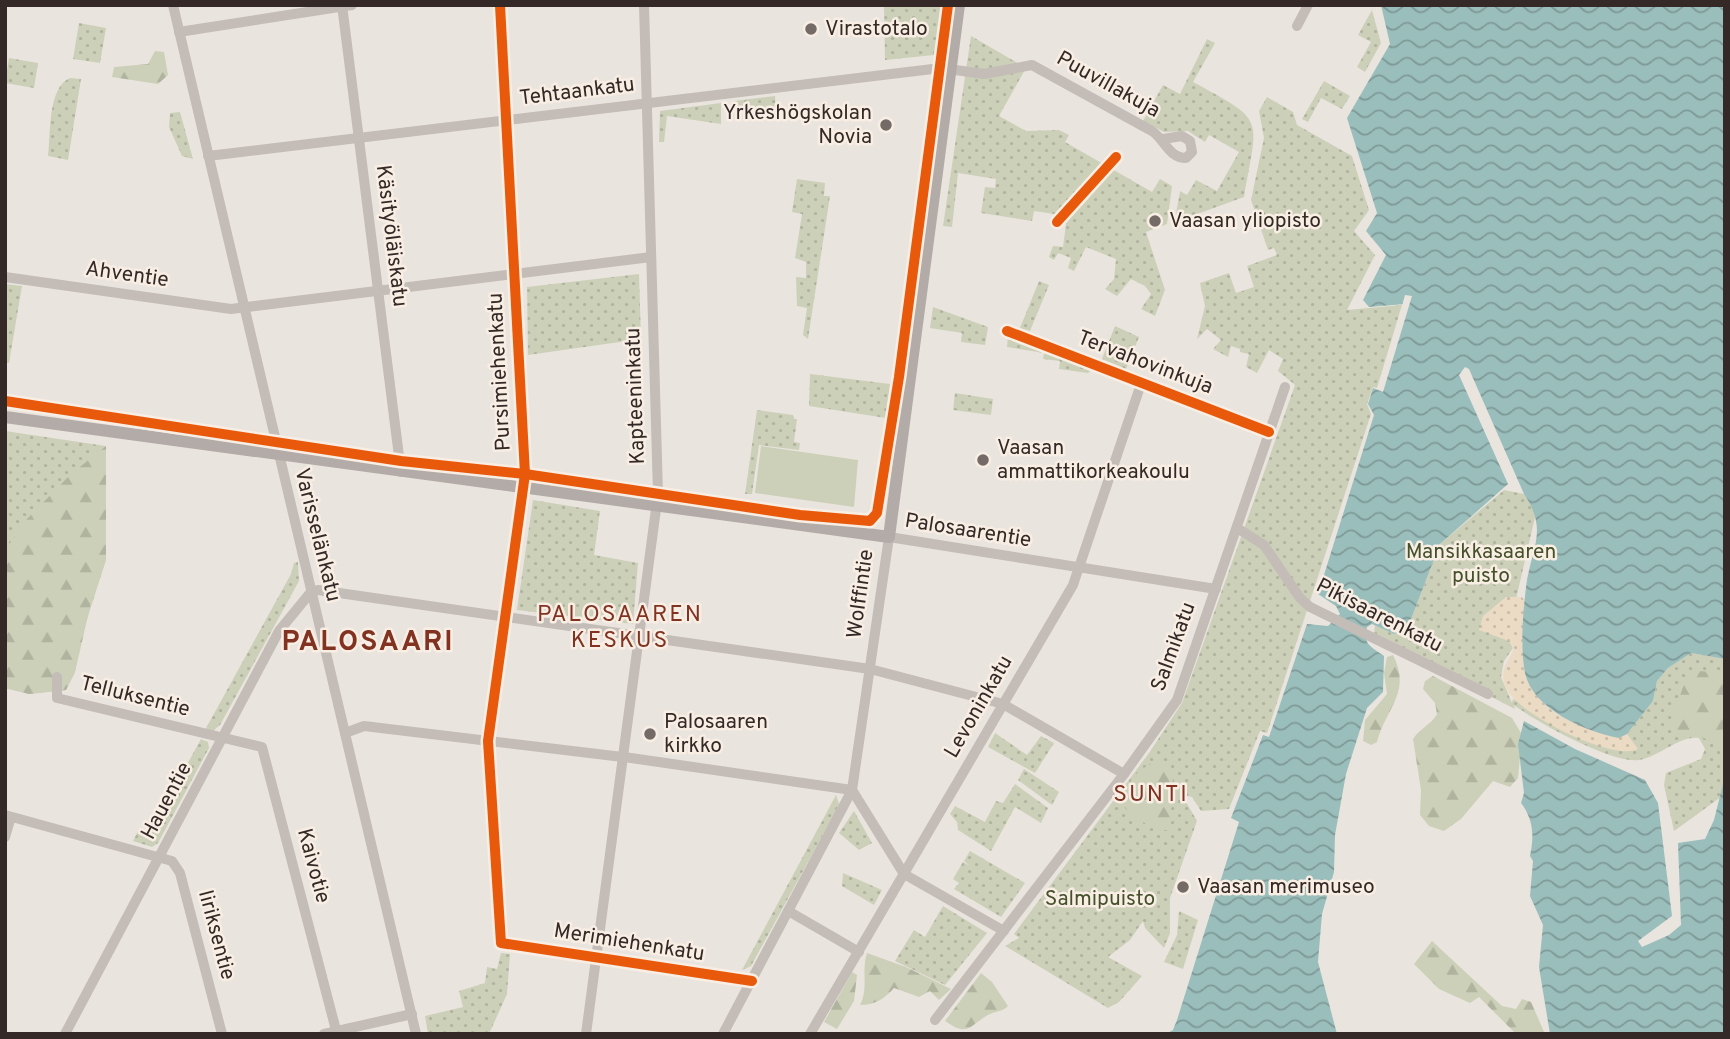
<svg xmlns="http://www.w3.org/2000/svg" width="1730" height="1039" viewBox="0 0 1730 1039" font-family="Overpass,sans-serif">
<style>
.green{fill:url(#green-dots)}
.forest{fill:url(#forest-firs)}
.sand{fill:url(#sand-dots)}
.pitch{fill:#ccd0b8}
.water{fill:url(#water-waves)}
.pier{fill:#eae4de}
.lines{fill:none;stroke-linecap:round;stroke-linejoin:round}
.minor{stroke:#c4bcb7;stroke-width:10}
.major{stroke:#b2aba7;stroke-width:12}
.cycleway-casing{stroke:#f8eee4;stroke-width:15}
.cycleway{stroke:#e8590c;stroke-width:10}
.poi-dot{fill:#746a66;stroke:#f8eee4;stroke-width:2.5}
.labels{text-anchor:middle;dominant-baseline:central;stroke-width:5;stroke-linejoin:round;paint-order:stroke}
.poi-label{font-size:21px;fill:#342926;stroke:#f8eee4;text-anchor:start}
.street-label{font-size:21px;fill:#342926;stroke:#f8eee4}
.park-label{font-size:21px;fill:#45512a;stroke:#f8eee4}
.neighbourhood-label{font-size:23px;letter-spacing:2px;fill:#813221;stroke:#f8eee4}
.district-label{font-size:28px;font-weight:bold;letter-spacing:2px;fill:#813221;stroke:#f8eee4}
</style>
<defs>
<pattern id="green-dots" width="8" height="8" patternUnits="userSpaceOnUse" patternTransform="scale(1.75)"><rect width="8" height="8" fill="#ccd0b8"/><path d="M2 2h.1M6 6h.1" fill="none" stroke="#b0b39e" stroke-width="1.8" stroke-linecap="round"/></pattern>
<pattern id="forest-firs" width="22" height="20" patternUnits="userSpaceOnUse" patternTransform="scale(1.75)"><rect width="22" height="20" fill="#ccd0b8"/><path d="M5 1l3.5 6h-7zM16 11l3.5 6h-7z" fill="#b0b39e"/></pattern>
<pattern id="sand-dots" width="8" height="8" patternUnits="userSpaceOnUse" patternTransform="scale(1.75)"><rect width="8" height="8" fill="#ebdbc4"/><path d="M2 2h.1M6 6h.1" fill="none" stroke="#cabca8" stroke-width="1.8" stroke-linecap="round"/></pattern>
<pattern id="water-waves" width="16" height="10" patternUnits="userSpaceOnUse" patternTransform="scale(1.75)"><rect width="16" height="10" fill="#9abebb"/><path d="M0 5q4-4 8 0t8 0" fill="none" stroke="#7e9a98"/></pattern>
</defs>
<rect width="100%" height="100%" fill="#eae4de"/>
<!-- green -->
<g class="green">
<polygon points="884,5 941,5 934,55 885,60"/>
<polygon points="1372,10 1381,43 1365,72 1357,67 1371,42 1358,35"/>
<polygon points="79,23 106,28 100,63 73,59"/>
<polygon points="971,36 1026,68 999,116 1026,131 1059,130 1069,135 1065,142 1152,192 1160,179 1172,186 1167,224 1146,232 1165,290 1155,316 1141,309 1151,294 1145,286 1131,279 1117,296 1105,289 1114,279 1116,259 1086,247 1074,271 1068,268 1071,258 1058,253 1054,260 1049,257 1053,246 1063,247 1066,224 1053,221 1054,214 1034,211 1032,221 981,213 985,187 995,188 996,179 958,173 952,227 943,226"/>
<path d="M1207 39 1215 43 1193 82C1267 122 1258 116 1244 197L1178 221 1175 220 1180 191 1187 195 1196 180 1217 191 1239 152 1209 135 1205 142 1188 131 1164 132 1143 121 1163 85 1180 94Z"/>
<polygon points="9,58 38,63 34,88 5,83"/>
<path d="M70 78 81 79 68 160 48 156C51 135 47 88 70 78Z"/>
<polygon points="1324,81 1350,96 1342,109 1321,98 1308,122 1302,119"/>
<polygon points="775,96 776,115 733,110 734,101"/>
<polygon points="1267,97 1293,112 1297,125 1352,156 1369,210 1354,231 1375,255 1347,310 1402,305 1377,388 1373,387 1367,404 1371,414 1267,733 1260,731 1229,809 1201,811 1192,797 1182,795 1197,821 1170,898 1170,933 1164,948 1145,928 1143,921 1130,940 1108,957 1142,976 1119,1002 1108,1008 1005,946 1019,938 1014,934 1149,753 1182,703 1295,385 1278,371 1283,359 1269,350 1257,373 1246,367 1249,354 1240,352 1240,349 1231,346 1228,357 1213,349 1221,340 1207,329 1197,339 1205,306 1200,283 1229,273 1236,293 1254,287 1247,266 1277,255 1274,248 1268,250 1251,200 1264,138 1259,111"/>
<polygon points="721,103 721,124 667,116 664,142 659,142 660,111"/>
<polygon points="180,112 193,159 182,156 169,127 170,113"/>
<polygon points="797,179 825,183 824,196 830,196 808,339 803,335 807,308 797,306 796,277 806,278 806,262 795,258 802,214 792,212"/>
<polygon points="639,274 641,339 528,355 527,287"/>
<polygon points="1039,281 1049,285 1030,331 1020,328"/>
<polygon points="5,284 22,286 9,363 5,363"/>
<polygon points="933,307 988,327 985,345 961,342 962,333 930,328"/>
<polygon points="1115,326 1139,337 1126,369 1102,359"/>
<polygon points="1008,335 1094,367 1088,373 1059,369 1060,361 1043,359 1044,353 1007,347"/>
<polygon points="810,374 890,384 886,418 809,406"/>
<polygon points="955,393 993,399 991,415 953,410"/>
<polygon points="757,410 793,415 794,419 797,419 794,442 800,443 799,450 759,445 752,494 745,494"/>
<polygon points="5,431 106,446 106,560 81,638 75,672 66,690 29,694 5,688"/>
<path d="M1504 490 1524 494 1536 513 1516 599 1479 629 1509 641 1513 648 1504 661 1501 677 1512 703 1513 699 1627 751V734L1653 701 1657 681 1668 668 1691 653 1725 659V776L1721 797 1674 831 1664 785 1666 773 1701 759 1705 749 1699 738C1680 735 1659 757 1639 760 1613 764 1539 724 1514 705L1515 709 1402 651V647L1374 633 1375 625 1394 634 1406 632 1440 544Z"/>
<polygon points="533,500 600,511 594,555 638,563 633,624 517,610"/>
<polygon points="298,562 299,581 220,725 213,731 205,730 291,574 294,563"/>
<polygon points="995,733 1027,755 1041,736 1054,743 1035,773 988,747"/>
<polygon points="201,739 208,742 209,748 158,843 152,847 133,841 139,829 150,832"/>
<polygon points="1024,769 1059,792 1052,805 1018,780"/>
<polygon points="1015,784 1048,808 1041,823 1015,807 991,851 958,830 957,822 950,814 955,806 985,822 996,801 1003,803"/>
<polygon points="836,795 839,804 832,818 751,966 742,970"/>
<polygon points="854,811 872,843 859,850 839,833"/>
<polygon points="970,851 1025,883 1001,917 954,889 959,883 953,879 963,862 970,866 964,861"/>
<polygon points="843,873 882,890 874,905 842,886"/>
<polygon points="943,906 987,933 945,985 895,961 914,930 925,937"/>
<polygon points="1179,911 1198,920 1183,969 1164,962 1177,935"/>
<polygon points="501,953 510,954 507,994 489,1034 428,1034 425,1016 463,1007 459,991 485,983 487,967 497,969"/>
</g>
<!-- forest -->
<g class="forest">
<polygon points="155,51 164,52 168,75 158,84 112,77 114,67 148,64"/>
<polygon points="106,446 106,560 92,598 75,672 66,690 29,694 5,688 5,550 27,519 71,474"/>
<path d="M1393 655C1412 692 1386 708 1377 742L1371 745 1363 741 1365 720 1387 694 1384 673 1387 657Z"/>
<polygon points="1697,671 1716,672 1725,679 1725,747 1692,733 1680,735 1669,724 1684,685"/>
<path d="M1433 676 1512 718 1521 733 1520 757 1518 778 1510 787 1493 781 1461 819 1444 831 1429 826 1420 815 1421 790 1413 739C1420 728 1431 725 1437 714L1435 703 1423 689 1425 681Z"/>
<polygon points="1154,761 1173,775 1170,831 1150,827 1114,800 1138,772"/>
<polygon points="1432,941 1502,1006 1516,1009 1522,999 1531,1002 1545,1034 1516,1034 1479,997 1470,1003 1439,989 1414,964"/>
<path d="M867 953 906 967 951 989 939 1000 930 991 919 997 894 988C884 999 875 1005 860 1005 869 988 861 972 867 953Z"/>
<polygon points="852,972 857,975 854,1001 837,1029 824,1022"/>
<path d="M981 973 992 982 1008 1006C1002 1012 995 1011 988 1015 968 1027 968 1037 945 1021Z"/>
</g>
<!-- sand -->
<path class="sand" d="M1506 597H1522L1525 602C1523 666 1518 706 1591 729 1603 733 1615 739 1627 734L1638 749C1613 762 1516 713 1506 688 1498 670 1509 662 1514 648L1509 641 1479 630 1483 616Z"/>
<!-- pitch -->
<polygon class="pitch" points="761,446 858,460 854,507 755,493"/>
<!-- water -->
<g class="water">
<path d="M1381 5H1725V659L1691 653 1668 668 1657 681 1653 701 1627 734 1619 738C1587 732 1533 710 1525 673 1520 647 1523 613 1526 587 1531 548 1549 531 1524 494L1469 369 1465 367 1459 375 1508 484 1440 544 1406 632 1394 634 1372 624 1367 627C1362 644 1371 647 1384 656L1383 692 1367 708 1346 774 1335 835 1334 872 1322 914 1318 962 1337 1034H1166L1173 1030 1177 1020 1239 822 1231 818 1263 735 1269 737 1307 624 1328 626 1340 614 1336 606 1318 594 1374 415 1368 404 1373 388 1378 390 1382 385 1405 304 1369 307 1363 300 1386 255 1366 231 1377 213 1347 118 1390 44Z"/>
<path d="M1524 721 1575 749 1645 780 1658 803 1672 916 1638 941 1642 947 1669 935 1681 925 1678 843 1705 839 1714 820 1725 776V1034H1550L1539 967 1543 925 1530 896 1533 861 1530 856C1534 837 1534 820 1521 803L1524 793 1518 744Z"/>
</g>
<!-- pier -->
<polygon class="pier" points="1405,295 1412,296 1383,392 1378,390"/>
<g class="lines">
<!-- minor -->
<g class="minor">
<polyline points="173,5 416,1034"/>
<polyline points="342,5 401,472"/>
<polyline points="500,5 525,474 488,741 501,943 752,981"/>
<polyline points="1297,26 1308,5"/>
<polyline points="179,32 352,5"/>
<path d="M208 156 941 68 984 74 1032 65 1152 131C1165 140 1169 158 1186 158L1192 152 1190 141 1182 136 1163 139"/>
<polyline points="5,277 231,309 651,257"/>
<polyline points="1237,528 1264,545 1300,598 1310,607 1488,694"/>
<polyline points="311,592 318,590 870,669 1003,704 1124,774"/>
<polyline points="57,677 57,698 262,747 337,1034"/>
<polyline points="345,733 364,726 631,758 852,790 904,874 1004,931"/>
<polyline points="5,815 172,861 180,873 222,1034"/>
<polyline points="5,837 11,817"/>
<polyline points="790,912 859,952"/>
<polyline points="935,1020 1124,774 1177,700 1285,387"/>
<polyline points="65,1034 279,631 311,592"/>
<polyline points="324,1034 412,1014"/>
<polyline points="586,1034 658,494 644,5"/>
<polyline points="723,1034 852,790 889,537 1216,589"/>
<polyline points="810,1034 1073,585 1142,381"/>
</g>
<!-- major -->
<polyline class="major" points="5,417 889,537 959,5"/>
<!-- cycleway casing -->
<g class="cycleway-casing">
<g id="cycleway">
<polyline points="500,5 525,474 488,741 501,943 752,981"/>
<polyline points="1057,222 1116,157"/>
<polyline points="1007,331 1269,432"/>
<polyline points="5,401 401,461 525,474 800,515 870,521 877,513 899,377 948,5"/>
</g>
</g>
<!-- cycleway -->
<use href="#cycleway" class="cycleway"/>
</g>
<!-- markers -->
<g class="poi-dot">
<circle cx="811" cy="29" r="7"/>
<circle cx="886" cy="125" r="7"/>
<circle cx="1155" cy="221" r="7"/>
<circle cx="983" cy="460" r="7"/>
<circle cx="650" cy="734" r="7"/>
<circle cx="1183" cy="887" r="7"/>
</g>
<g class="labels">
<!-- poi labels -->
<g class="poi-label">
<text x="825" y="29">Virastotalo</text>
<text x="872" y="113" text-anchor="end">Yrkeshögskolan<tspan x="872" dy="24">Novia</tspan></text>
<text x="1169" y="221">Vaasan yliopisto</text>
<text x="997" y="448">Vaasan<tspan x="997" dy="24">ammattikorkeakoulu</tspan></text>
<text x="664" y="722">Palosaaren<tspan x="664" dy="24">kirkko</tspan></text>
<text x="1197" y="887">Vaasan merimuseo</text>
</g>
<!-- street labels -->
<g class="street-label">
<text transform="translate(1108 85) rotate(29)">Puuvillakuja</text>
<text transform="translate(577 92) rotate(-7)">Tehtaankatu</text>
<text transform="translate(391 236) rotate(83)">Käsityöläiskatu</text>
<text transform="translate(127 275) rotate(8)">Ahventie</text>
<text transform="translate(1145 363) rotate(21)">Tervahovinkuja</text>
<text transform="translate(500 372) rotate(-93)">Pursimiehenkatu</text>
<text transform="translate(636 396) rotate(-92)">Kapteeninkatu</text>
<text transform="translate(968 531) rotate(9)">Palosaarentie</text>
<text transform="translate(317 535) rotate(76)">Varisselänkatu</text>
<text transform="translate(861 594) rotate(-82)">Wolffintie</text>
<text transform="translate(1379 616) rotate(27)">Pikisaarenkatu</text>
<text transform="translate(1174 647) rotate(-70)">Salmikatu</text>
<text transform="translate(135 697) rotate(14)">Telluksentie</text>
<text transform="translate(979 707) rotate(-60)">Levoninkatu</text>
<text transform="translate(167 801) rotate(-62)">Hauentie</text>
<text transform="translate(313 866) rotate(75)">Kaivotie</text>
<text transform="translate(216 935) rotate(75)">Iiriksentie</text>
<text transform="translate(629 943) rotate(9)">Merimiehenkatu</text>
</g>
<!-- park labels -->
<g class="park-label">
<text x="1481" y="552">Mansikkasaaren<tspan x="1481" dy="24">puisto</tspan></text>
<text x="1100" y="899">Salmipuisto</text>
</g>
<!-- neighbourhood labels -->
<g class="neighbourhood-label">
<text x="620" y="615">PALOSAAREN<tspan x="620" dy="26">KESKUS</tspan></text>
<text x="1151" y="795">SUNTI</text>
</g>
<!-- district labels -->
<g class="district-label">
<text x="368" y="643">PALOSAARI</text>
</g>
</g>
<!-- border -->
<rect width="1730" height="1039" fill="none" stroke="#342926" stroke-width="14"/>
</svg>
